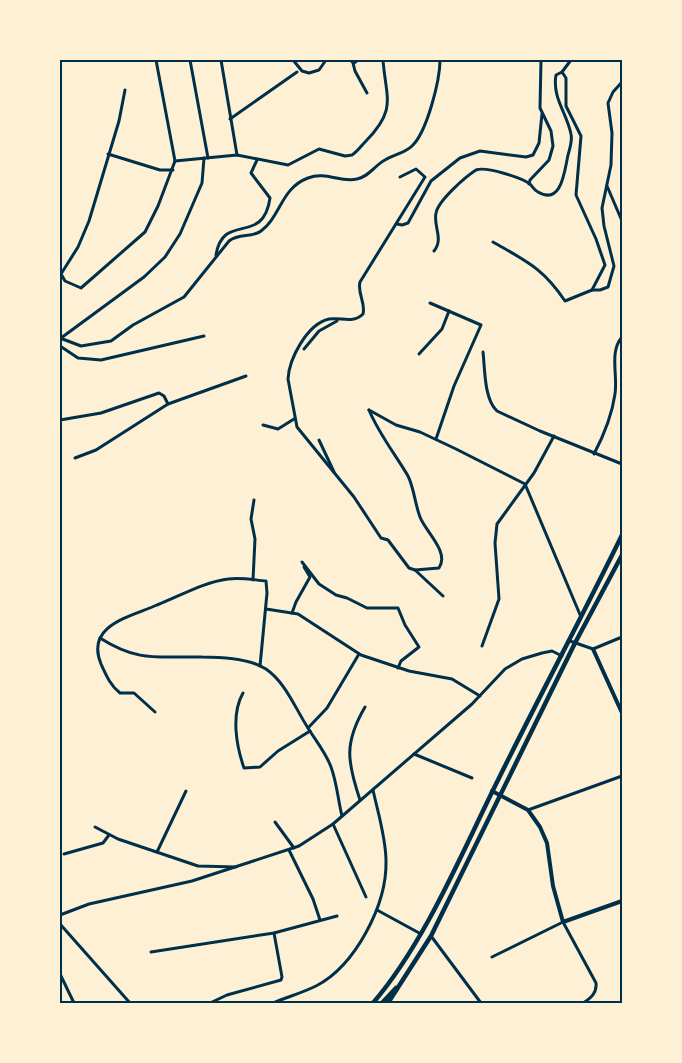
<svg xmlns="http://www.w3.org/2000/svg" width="682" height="1063" viewBox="0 0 682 1063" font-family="Jost,sans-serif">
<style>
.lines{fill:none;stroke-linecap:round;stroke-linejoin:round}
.minor{stroke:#003049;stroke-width:3}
.tertiary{stroke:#003049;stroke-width:4}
.secondary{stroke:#003049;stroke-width:4.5}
.neatline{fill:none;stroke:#003049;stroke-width:2}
</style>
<rect width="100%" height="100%" fill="#fdf0d5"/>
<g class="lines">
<!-- minor -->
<g class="minor">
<polyline points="190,60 208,158"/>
<polyline points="221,60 237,155"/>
<polyline points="293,60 302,71 309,73 319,70 326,60"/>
<polyline points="350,60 354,63 358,60"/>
<polyline points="353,63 355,71 367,93"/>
<polyline points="562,72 571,60"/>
<polyline points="125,90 119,121 89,221 78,247 61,274 65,281 81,288 145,232 158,206 175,161 156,60"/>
<polyline points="230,119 297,72"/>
<polyline points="108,154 160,170 173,170"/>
<path d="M175 161 237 155 288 165 319 149 345 156 352 155C358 151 361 146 366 141 397 109 386 99 383 60"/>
<path d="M400 177 416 169 425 177 360 282C357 293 366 303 363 314 353 324 341 317 329 319 307 324 289 359 288 379L297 427 354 497 381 538 388 540 409 568 415 570 443 596"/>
<polyline points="529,184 530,180 549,160 553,146 551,131 540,108 541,60"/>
<polyline points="607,186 622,221"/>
<polyline points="397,224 402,225 408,223 431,181 460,158 480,151 526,157 533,155 539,143 542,114"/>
<path d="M493 242C526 261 543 268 565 301L592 290H600L608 287 614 266 604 226 602 208 611 165 612 133 608 103 613 92 622 82"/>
<path d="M434 251C444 239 433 226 436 213 438 201 465 177 476 170 486 166 522 178 530 184 533 187 534 190 538 192 560 205 564 175 567 160 568 152 573 143 571 134 567 113 552 98 556 75L562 72 566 78V106L581 136 576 195 596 239 605 265 592 290"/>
<path d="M216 255C223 211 263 247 270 198L251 173 257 160"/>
<polyline points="430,303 481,325 454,386 436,439"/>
<path d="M60 338 81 346 111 341 133 325 184 297 229 241C239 233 252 238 261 231 281 216 281 188 308 178 326 171 340 183 357 179 369 177 375 165 385 160 393 155 405 153 412 146 427 132 440 80 440 60"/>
<polyline points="61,338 144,277 165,257 180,234 202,183 204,158"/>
<polyline points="60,346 78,358 101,360 204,336"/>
<polyline points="304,349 319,331 337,321"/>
<path d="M483 352C485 369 484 399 497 411L540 431 622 464"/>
<polyline points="419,354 442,329 449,311"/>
<polyline points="369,410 396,425 420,432 456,449 525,484 581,617"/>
<path d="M369 410C379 434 395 454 408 476 414 488 415 504 420 517 425 531 450 552 439 568L415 570"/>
<polyline points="60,420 101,413 159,393 164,396 168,404"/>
<polyline points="263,425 278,429 294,419"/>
<polyline points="319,440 334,472"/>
<path d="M594 454C604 435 612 415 615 394 618 375 609 352 622 337"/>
<polyline points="75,458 96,450 168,404 246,376"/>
<polyline points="302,562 319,584 336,595 347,598 367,608 398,608 405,625 419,647 401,661 398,668"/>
<polyline points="253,580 255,539 251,519 254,500"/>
<polyline points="266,609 298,614 361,655 409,671 452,679 480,696"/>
<polyline points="292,613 296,602 310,577 304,567"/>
<path d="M100 638C139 663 159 656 202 657 222 657 249 658 266 669 286 683 295 708 308 728 316 741 326 753 331 767 337 783 338 800 342 816"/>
<polyline points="570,641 593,649 622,637"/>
<polyline points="482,646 499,599 495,543 497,524 534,473 554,436"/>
<path d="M243 693C231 714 236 745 244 768L260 767 278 751 310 731"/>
<path d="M155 712 134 693H120C110 685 106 675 101 664 85 625 130 617 157 605 180 596 204 582 228 579 241 577 254 580 266 581L267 593 260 666"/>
<polyline points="308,728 327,708 359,654"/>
<polyline points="414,754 472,778"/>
<path d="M360 800C347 761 344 743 365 707"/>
<polyline points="528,810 622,776"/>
<polyline points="275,822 294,848"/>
<polyline points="333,824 366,897"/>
<polyline points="95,827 118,839 198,866 236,867"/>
<polyline points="289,850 313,899 320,920"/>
<polyline points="157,852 186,791"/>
<polyline points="64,854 103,843 109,835"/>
<polyline points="377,910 421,934"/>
<polyline points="60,915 89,904 192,881 299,846 333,824 472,704 505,669 522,659 542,653 552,651 562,656"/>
<polyline points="60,924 130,1003"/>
<polyline points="431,936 481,1003"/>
<polyline points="151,952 274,933 337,916"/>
<path d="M492 957 563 922 596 983C597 993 591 998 583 1003"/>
<polyline points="60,974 74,1003"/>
<polyline points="210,1003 227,995 281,980 282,977 274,933"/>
<path d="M273 1003C287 997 302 993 316 986 355 966 387 905 386 861 386 838 378 813 373 790"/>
</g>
<!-- tertiary -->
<g class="tertiary">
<polyline points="593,649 622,713"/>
<polyline points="492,791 528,810 540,827 547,843 553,886 563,922 622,901"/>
</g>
<!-- secondary -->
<g class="secondary">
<path d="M373 1003C426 941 462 852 499 778 539 697 582 617 622 535"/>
<polyline points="382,1003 396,988"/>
<polyline points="388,1003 431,936 575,643 622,555"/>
</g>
</g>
<!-- border -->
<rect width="682" height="1063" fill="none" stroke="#fdf0d5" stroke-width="122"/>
<rect x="61" y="61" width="560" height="941" class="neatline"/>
</svg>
